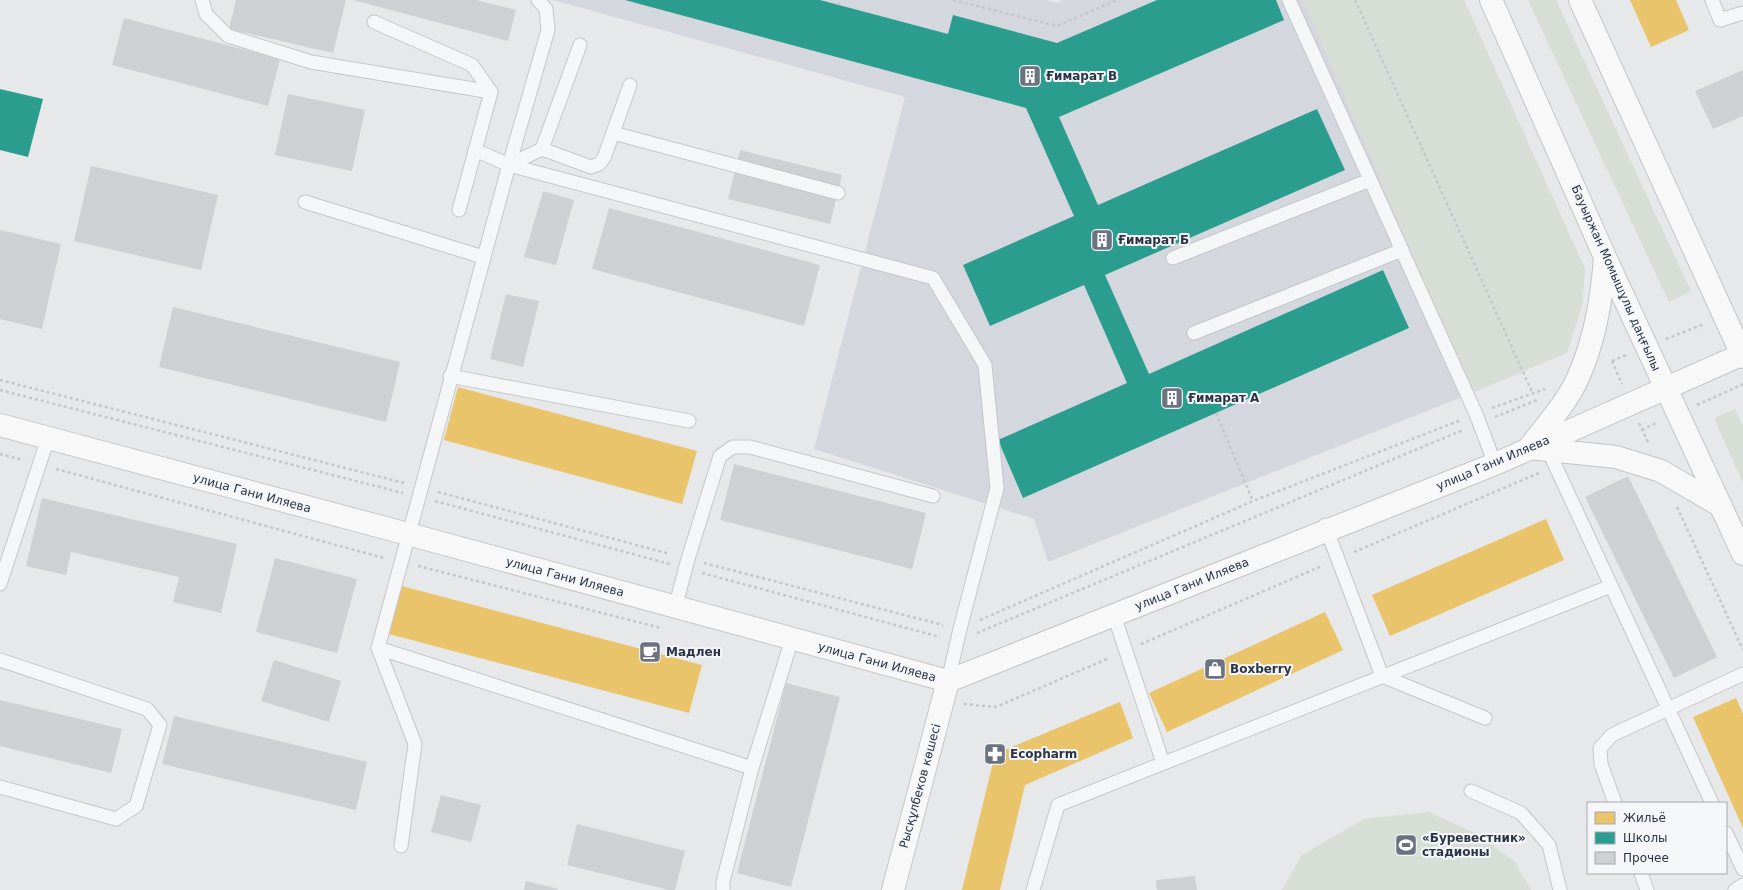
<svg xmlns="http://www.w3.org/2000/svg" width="1743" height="890" viewBox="0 0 1743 890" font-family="'DejaVu Sans',sans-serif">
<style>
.built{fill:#d4d7dd}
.green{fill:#d6ded6}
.homes{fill:#e9c46a}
.schools{fill:#2a9d8f}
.building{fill:#ced0d3}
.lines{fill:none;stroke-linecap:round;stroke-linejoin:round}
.lane-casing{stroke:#c4c6c8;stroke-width:15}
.secondary-casing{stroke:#c4c6c8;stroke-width:24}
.primary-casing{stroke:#c2c5c8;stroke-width:24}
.path{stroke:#c5c6ca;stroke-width:2.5;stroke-dasharray:3 3;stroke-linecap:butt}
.lane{stroke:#f5f6f7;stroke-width:13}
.secondary{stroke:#f8f8f8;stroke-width:22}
.primary{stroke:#f8f8f8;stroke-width:22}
.labels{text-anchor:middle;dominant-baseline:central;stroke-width:4;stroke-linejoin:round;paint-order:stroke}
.poi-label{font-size:12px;font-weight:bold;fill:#2b3445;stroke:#f4f6f9;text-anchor:start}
.street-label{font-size:12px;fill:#2b3445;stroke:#f4f6f9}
</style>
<rect width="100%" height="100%" fill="#e6e8ea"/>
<!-- built -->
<polygon class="built" points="553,0 1046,0 1057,3 1063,0 1304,0 1472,393 1048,562 1034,519 814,449 905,97"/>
<!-- green -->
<g class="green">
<polygon points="1304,0 1464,0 1585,269 1582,306 1567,353 1472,393"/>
<polygon points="1528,0 1556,0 1691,291 1669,302"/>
<polygon points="1735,409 1743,426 1743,483 1714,418"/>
<polygon points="1429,812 1477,834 1515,862 1531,890 1282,890 1302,855 1364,819"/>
</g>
<!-- homes -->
<g class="homes">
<polygon points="1630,0 1676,0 1689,30 1651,47"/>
<polygon points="458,387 697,451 682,504 444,440"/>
<polygon points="1546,519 1564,560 1390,636 1372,595"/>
<polygon points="398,585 702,665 689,713 385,633"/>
<polygon points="1325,612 1343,650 1167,732 1149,693"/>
<polygon points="1736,698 1743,714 1743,828 1693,717"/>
<polygon points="1120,702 1133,738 1025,785 1000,890 962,890 995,754"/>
</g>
<!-- schools -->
<g class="schools">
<polygon points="625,0 820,0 948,34 953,15 1057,43 1157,0 1276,0 1284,20 1059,117 1098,205 1317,109 1345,170 1105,275 1149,374 1383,270 1409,328 1023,498 998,440 1127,383 1084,285 990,326 963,265 1074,216 1026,108"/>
<polygon points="0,89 43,99 28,157 0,150"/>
</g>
<!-- building -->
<g class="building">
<polygon points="236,0 346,0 333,53 229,29"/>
<polygon points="353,0 476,0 516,10 508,41"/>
<polygon points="124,18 280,59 268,106 112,65"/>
<polygon points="1743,70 1743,116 1713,129 1695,91"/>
<polygon points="288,94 365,110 352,171 275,155"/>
<polygon points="740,150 842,175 830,224 728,199"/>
<polygon points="91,166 218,195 201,270 74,241"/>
<polygon points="543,191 574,200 556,265 524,257"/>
<polygon points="609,208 820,265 804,326 592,269"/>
<polygon points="0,230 61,244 42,329 0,319"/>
<polygon points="506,294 539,301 523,367 490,359"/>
<polygon points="173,307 400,362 386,422 159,367"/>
<polygon points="734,464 926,513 912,569 720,520"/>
<polygon points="1628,476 1717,657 1674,678 1585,497"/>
<polygon points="42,498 237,544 221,613 173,602 179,577 71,552 66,575 26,566"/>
<polygon points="275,558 357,579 337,653 256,632"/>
<polygon points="274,660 341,681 329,722 261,701"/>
<polygon points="786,683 840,697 791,887 737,873"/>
<polygon points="0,700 122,729 111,773 0,746"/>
<polygon points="174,716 367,762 356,810 162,764"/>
<polygon points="441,795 481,805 471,842 431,832"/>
<polygon points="577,824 685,851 675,890 669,890 567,865"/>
<polygon points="1195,876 1197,890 1157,890 1156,880"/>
<polygon points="526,881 558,889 558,890 524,890"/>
</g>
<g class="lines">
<!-- lane casing -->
<g class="lane-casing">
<g id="lane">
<polyline points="202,0 206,14 228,36 311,62 491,92"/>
<polyline points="1712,0 1720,20 1743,13"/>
<polyline points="374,22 472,65 491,92 459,210"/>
<polyline points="613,133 838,193"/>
<polyline points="542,149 591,167 599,164 604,158 630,85"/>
<polyline points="475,150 509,165 933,278 985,365 997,488 960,629 948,681"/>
<polyline points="509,165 542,149 580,45"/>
<polyline points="305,202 483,257"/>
<polyline points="1399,244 1476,414 1495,464"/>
<polyline points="1173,258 1370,180"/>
<polyline points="1194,333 1402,250 1289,0"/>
<polyline points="450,376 689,421"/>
<polyline points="1548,450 1712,803"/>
<polyline points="1325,525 1382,676 1485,718"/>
<polyline points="0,584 48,438"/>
<polyline points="675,608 688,559 720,456 733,447 750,447 933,496"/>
<polyline points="1114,615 1163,763"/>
<polyline points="378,648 752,768 723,882 723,890"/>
<polyline points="0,660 147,709 160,725 136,806 116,819 0,787"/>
<polyline points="752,768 792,639"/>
<polyline points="1471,791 1521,813 1549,845 1560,890"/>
<polyline points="1615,803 1601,764 1600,748 1612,735 1743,674"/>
<polyline points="1726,833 1743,869"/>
<polyline points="401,846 415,744 378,648 509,165 548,30 546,9 538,0"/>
<polyline points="1641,873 1647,890"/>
<polyline points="1033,890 1058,805 1611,586"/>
<polyline points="1735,890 1743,885"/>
</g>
</g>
<!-- secondary casing -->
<g class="secondary-casing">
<g id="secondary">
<polyline points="0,425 408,534 948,681 1495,464 1743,354"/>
<polyline points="893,890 948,681"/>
</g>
</g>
<!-- primary casing -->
<g class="primary-casing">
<g id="primary">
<polyline points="1491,0 1605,257 1743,554"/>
<polyline points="1580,0 1743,357"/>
<path d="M1529 448C1546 425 1569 401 1580 373 1596 336 1602 297 1605 258"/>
<polyline points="1529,448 1616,457 1661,471 1721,506"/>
</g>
</g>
<!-- path -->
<g class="path">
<polyline points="953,0 1057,26 1117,0"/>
<polyline points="1355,0 1533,394"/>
<polyline points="838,5 839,0"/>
<polyline points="1666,339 1704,324"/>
<polyline points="1612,361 1622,384"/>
<polyline points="1612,361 1626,355"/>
<polyline points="0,380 404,483"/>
<polyline points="0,390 403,493"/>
<polyline points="1697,405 1743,384"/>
<polyline points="1492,408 1545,389"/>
<polyline points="1216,413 1253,501"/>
<polyline points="1495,417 1537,400"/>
<polyline points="1639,423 1649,444"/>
<polyline points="1642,430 1658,422"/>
<polyline points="0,454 23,460"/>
<polyline points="56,469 384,558"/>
<polyline points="438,492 670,554"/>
<polyline points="435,501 670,564"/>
<polyline points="1677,507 1743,650"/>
<polyline points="1354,552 1539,473"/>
<polyline points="704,563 943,625"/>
<polyline points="418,566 661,628"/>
<polyline points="702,573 940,637"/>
<polyline points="980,620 1253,501 1461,420"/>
<polyline points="977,633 1463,430"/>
<polyline points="1141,644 1322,566"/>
<polyline points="964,704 996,707 1109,658"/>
</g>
<!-- lane -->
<use href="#lane" class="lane"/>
<!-- secondary -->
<use href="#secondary" class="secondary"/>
<!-- primary -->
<use href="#primary" class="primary"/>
</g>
<!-- icons -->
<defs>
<g id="building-square" transform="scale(1.15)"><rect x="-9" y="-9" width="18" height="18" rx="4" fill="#6c737f" stroke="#f4f6f9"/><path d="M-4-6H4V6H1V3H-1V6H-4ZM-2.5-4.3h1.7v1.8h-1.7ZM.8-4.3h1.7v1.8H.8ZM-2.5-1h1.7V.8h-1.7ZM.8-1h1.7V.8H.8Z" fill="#fff"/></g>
<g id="cafe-square" transform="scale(1.15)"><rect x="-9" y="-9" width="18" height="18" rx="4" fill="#6c737f" stroke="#f4f6f9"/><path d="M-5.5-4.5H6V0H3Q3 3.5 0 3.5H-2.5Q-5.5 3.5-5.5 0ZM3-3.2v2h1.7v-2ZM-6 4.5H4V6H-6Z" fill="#fff"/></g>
<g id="shop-square" transform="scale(1.15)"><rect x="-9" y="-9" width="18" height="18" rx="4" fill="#6c737f" stroke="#f4f6f9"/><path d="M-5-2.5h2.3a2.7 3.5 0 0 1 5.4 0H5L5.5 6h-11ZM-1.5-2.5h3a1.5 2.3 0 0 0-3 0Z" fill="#fff"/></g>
<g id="pharmacy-square" transform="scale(1.15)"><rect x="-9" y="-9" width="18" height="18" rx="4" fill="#6c737f" stroke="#f4f6f9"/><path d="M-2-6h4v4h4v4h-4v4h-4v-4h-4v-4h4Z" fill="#fff"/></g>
<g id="stadium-square" transform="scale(1.15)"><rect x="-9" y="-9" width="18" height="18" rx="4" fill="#6c737f" stroke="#f4f6f9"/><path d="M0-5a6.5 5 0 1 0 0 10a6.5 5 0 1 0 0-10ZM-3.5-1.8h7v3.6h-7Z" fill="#fff"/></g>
</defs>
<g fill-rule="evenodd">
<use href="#building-square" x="1030" y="76"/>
<use href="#building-square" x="1102" y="240"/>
<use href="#building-square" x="1172" y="398"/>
<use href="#cafe-square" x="650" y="652"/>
<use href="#shop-square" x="1215" y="669"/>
<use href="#pharmacy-square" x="995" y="754"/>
<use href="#stadium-square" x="1406" y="845"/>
</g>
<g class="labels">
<!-- poi labels -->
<g class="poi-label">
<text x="1046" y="76">Ғимарат В</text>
<text x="1118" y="240">Ғимарат Б</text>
<text x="1188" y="398">Ғимарат А</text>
<text x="666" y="652">Мадлен</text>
<text x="1230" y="669">Boxberry</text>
<text x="1010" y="754">Ecopharm</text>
<text x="1422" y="838">«Буревестник»<tspan x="1422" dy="14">стадионы</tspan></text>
</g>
<!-- street labels -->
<g class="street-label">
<text transform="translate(1616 278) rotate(66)">Бауыржан Момышұлы даңғылы</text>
<text transform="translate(1493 463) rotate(-23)">улица Гани Иляева</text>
<text transform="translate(252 493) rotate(15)">улица Гани Иляева</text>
<text transform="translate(565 577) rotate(15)">улица Гани Иляева</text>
<text transform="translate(1192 584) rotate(-22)">улица Гани Иляева</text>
<text transform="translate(877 662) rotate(15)">улица Гани Иляева</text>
<text transform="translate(920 786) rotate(-75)">Рысқұлбеков көшесі</text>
</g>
</g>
<!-- legend -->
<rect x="1587" y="802" width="140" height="72" fill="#f4f6f9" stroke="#a4a8b1"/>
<rect x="1595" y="812" width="20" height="12" fill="#e9c46a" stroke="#a4a8b1"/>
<text x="1623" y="822" font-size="12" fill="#2b3445">Жильё</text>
<rect x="1595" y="832" width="20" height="12" fill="#2a9d8f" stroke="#a4a8b1"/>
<text x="1623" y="842" font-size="12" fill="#2b3445">Школы</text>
<rect x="1595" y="852" width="20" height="12" fill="#ced0d3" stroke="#a4a8b1"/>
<text x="1623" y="862" font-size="12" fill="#2b3445">Прочее</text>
</svg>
